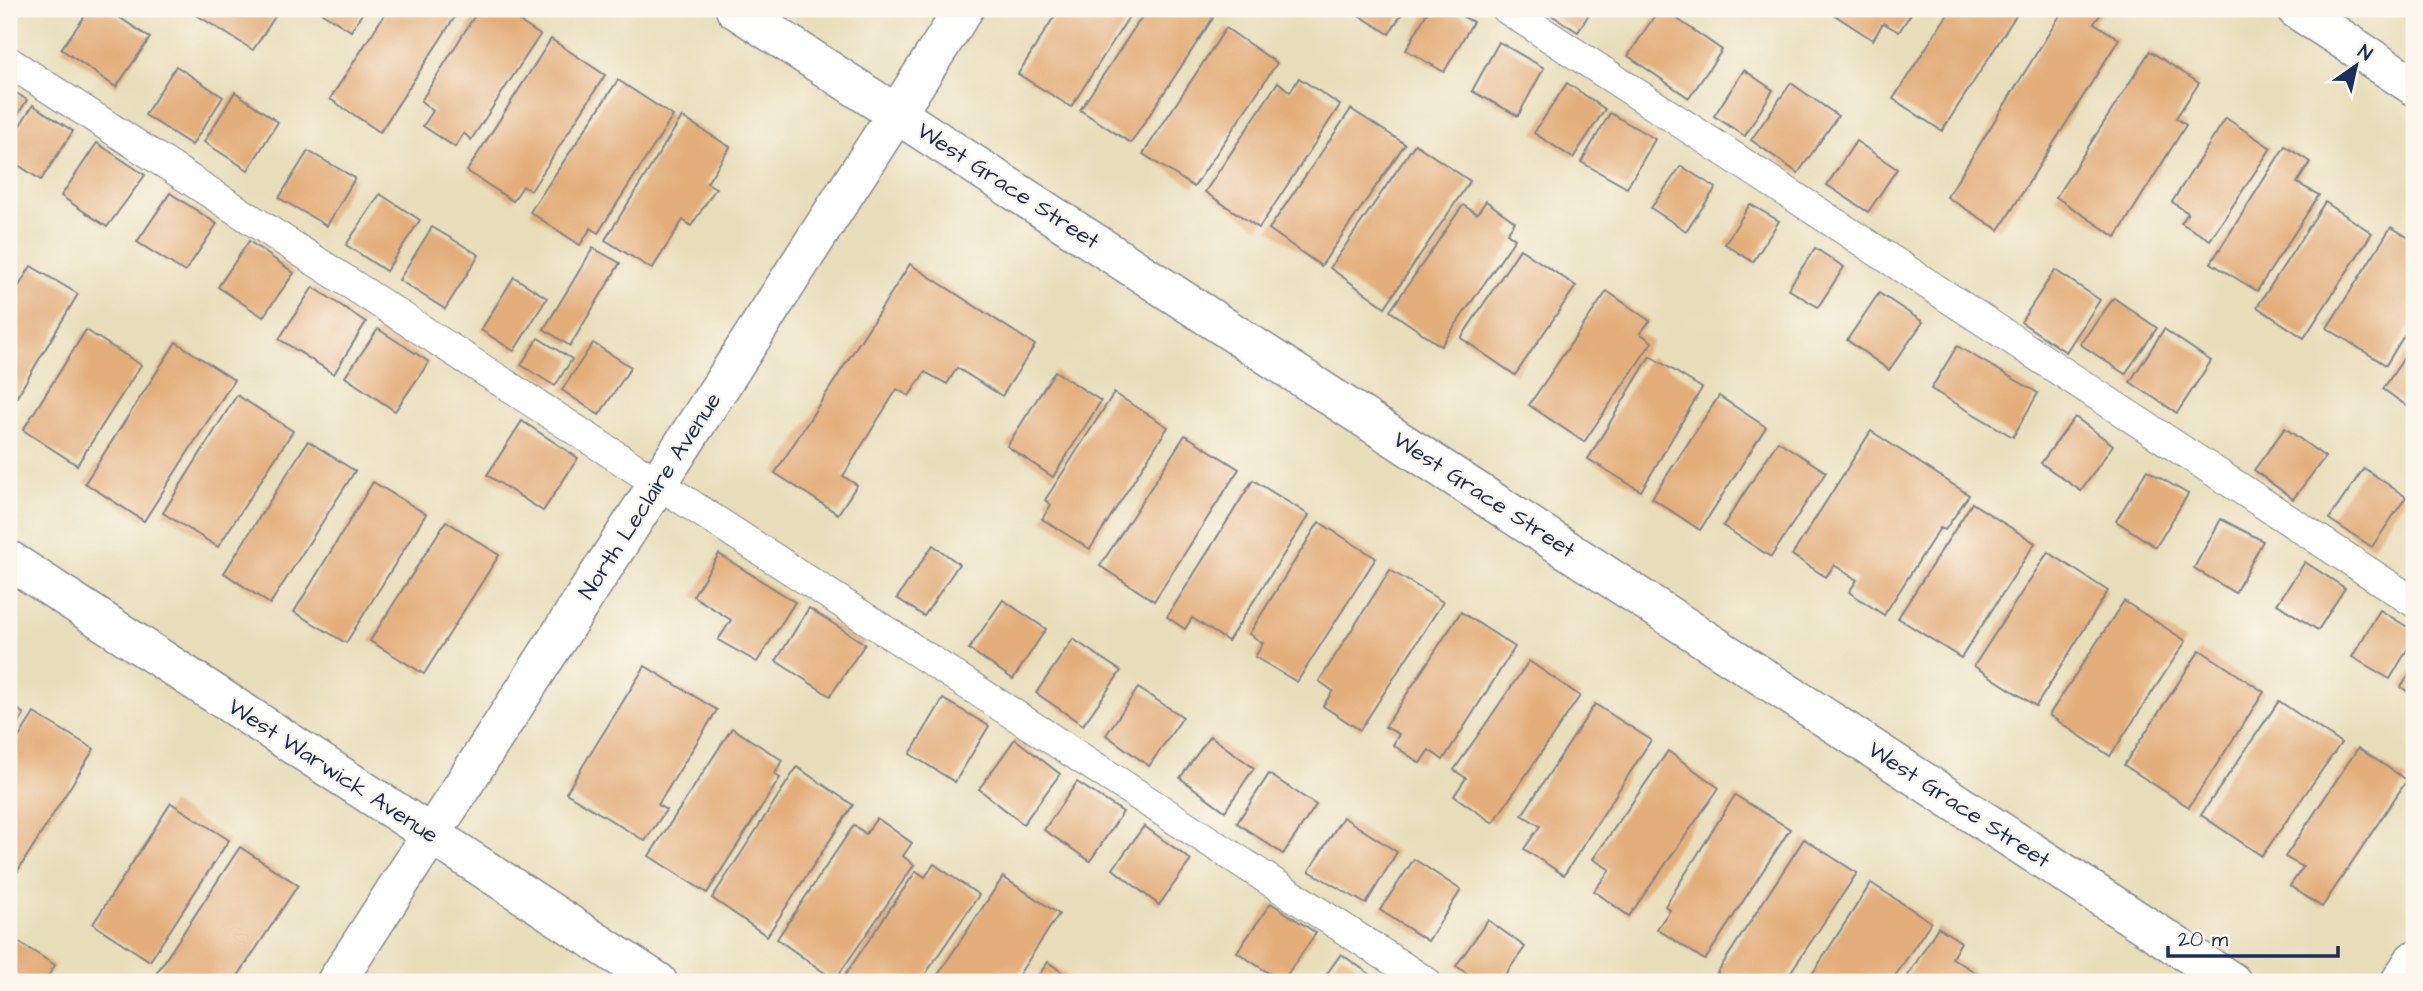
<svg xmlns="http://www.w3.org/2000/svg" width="2423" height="991" viewBox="0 0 2423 991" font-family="'Architects Daughter',sans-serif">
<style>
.building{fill:#e3ae7a}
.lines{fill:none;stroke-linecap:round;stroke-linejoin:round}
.service-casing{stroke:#82868c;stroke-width:32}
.minor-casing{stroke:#82868c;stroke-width:41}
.service{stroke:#fff;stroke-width:30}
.minor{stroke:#fff;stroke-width:38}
.labels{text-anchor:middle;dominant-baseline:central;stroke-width:5;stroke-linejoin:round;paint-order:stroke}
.street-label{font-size:23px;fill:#1b2f5e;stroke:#fbf7ec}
</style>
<rect width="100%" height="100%" fill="#fbf7ec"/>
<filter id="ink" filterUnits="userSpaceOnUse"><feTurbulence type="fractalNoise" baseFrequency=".0143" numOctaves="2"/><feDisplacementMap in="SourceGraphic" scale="14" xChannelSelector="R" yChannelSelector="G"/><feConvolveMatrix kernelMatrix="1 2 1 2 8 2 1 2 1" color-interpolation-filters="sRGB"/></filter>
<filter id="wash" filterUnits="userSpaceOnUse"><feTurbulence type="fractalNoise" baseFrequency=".00686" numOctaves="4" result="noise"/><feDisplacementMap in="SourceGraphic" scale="28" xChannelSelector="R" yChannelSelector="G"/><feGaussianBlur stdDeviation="1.57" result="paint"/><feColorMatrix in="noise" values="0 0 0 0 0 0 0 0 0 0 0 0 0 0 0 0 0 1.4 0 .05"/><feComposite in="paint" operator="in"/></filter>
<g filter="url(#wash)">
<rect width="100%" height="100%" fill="#e8deba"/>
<g id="blocks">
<!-- building -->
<g class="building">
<polygon points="90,9 107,9 150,38 116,87 61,49"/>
<polygon points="199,9 280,9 253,50 195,14"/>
<polygon points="316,9 365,9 351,31"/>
<polygon points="388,9 460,9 380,132 330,99"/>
<polygon points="479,9 501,9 540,35 471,140 464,133 455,147 423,126 433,111 421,101"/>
<polygon points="1059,9 1134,9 1071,107 1018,74"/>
<polygon points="1147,9 1199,9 1213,18 1131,143 1080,110"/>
<polygon points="1349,9 1405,9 1389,34"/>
<polygon points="1429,9 1449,9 1473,22 1444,72 1406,50"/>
<polygon points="1542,9 1592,9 1578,32"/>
<polygon points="1659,9 1663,9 1722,50 1689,98 1628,56"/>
<polygon points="1836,9 1914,9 1899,32 1883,23 1873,40 1833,14"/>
<polygon points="1951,9 2020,9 1942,131 1893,99"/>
<polygon points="2064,9 2099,9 2103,11 2094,23 2119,39 1999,230 1947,197"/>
<polygon points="1226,28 1277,63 1194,187 1143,154"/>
<polygon points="551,39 605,75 531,191 523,186 513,201 467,171"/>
<polygon points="1499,42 1544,68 1518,116 1472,91"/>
<polygon points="2150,51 2199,83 2176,118 2186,125 2116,237 2056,197"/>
<polygon points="176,66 223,97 192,145 145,115"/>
<polygon points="1744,70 1773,90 1745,136 1714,116"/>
<polygon points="1299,78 1340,105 1259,228 1205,192 1278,82 1290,92"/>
<polygon points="618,80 673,116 598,233 591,228 580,245 530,212"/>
<polygon points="1567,83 1605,109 1573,158 1534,133"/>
<polygon points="1791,83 1838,116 1798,173 1751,140"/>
<polygon points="9,88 27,100 9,129"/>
<polygon points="235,92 278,122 248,170 204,142"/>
<polygon points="33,105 73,131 41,180 9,159 9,142"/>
<polygon points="1351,109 1405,144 1321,266 1269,229"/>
<polygon points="1610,113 1655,139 1627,188 1581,162"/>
<polygon points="682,117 730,147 707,183 716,188 691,226 683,220 652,269 605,240"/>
<polygon points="2226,118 2271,148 2210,240 2181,223 2188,213 2172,202"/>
<polygon points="1856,141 1897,169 1868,212 1827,185"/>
<polygon points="97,143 145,175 107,227 61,196"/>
<polygon points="1415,144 1470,181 1385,307 1330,268"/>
<polygon points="2285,146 2310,162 2297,183 2319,195 2257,291 2211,263"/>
<polygon points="308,151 355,178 327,226 279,198"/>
<polygon points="1681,166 1716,188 1686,231 1651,208"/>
<polygon points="170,193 217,224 185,272 137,242"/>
<polygon points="380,194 420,220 386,271 346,245"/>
<polygon points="1486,201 1515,222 1507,233 1515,239 1441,346 1390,311 1463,205 1477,214"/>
<polygon points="2325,202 2372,233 2304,338 2257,307"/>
<polygon points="1750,204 1779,221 1753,262 1725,244"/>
<polygon points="432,227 479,255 445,309 399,280"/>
<polygon points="2391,227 2414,241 2414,319 2386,365 2327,328"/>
<polygon points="249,241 294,273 263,317 218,287"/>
<polygon points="593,248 620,263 570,346 544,329"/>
<polygon points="1815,248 1844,267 1818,307 1788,289"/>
<polygon points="1520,249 1576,286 1515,375 1461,338"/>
<polygon points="910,264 1035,345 1002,396 957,368 947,384 925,372 909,396 897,389 843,476 857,485 838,514 775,473"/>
<polygon points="31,266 78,294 9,410 9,302"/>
<polygon points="2055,270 2100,300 2066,352 2021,322"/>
<polygon points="514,277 547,298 514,351 481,330"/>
<polygon points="313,287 366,322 334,374 279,339"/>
<polygon points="1607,291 1650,321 1640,333 1652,342 1584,442 1529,405"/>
<polygon points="1879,293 1923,322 1889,370 1847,340"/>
<polygon points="2114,298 2157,328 2125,374 2080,344"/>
<polygon points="378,329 429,362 395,411 345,377"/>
<polygon points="2164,329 2211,361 2177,413 2130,382"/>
<polygon points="86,330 141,365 77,465 23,430"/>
<polygon points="538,338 572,359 555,386 521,365"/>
<polygon points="176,342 234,380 144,521 85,483"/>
<polygon points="593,343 631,367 599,415 562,390"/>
<polygon points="2414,343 2414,411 2383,389"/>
<polygon points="1957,346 2038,393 2013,437 1931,389"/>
<polygon points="1650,356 1702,388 1641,491 1588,459"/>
<polygon points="1055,371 1101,401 1053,477 1007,446"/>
<polygon points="1114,393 1168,427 1090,549 1042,519 1051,505 1045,500"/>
<polygon points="237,395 293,431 218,547 163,513"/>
<polygon points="1719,396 1766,427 1700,530 1652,498"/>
<polygon points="2075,417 2113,445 2081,491 2041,463"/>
<polygon points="522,421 578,458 543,511 487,475"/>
<polygon points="2285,428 2325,457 2293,499 2254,470"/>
<polygon points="1871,431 1969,495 1945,530 1940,528 1884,615 1849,592 1857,580 1834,565 1826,577 1792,555"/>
<polygon points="1185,435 1239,469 1154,601 1100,566"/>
<polygon points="308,441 355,471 270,604 224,573"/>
<polygon points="1778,441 1826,472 1771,557 1723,526"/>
<polygon points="2364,468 2406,497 2372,547 2329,519"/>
<polygon points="2147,470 2188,494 2156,547 2116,521"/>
<polygon points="1253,480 1309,515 1228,641 1192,618 1185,629 1167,617"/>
<polygon points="373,482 426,514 346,643 294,612"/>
<polygon points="1972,503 2035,543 1961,658 1898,618"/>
<polygon points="2221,519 2263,541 2235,593 2194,568"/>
<polygon points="446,521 499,555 424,674 370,641"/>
<polygon points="1319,522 1376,558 1297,682 1255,657 1263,643 1249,634"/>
<polygon points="933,545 959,564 924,616 897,598"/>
<polygon points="2048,552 2108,591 2036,706 1974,666"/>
<polygon points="719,554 795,602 757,662 718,640 731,620 693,596"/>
<polygon points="2305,562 2345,588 2318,630 2277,604"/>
<polygon points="1390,570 1443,602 1360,730 1323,706 1333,691 1319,681"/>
<polygon points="1003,600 1046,629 1013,679 969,649"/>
<polygon points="2124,601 2186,641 2110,756 2049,715"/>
<polygon points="809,608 865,644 830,696 776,661"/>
<polygon points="2380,610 2414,631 2414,638 2390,679 2352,657"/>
<polygon points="1461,612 1515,647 1443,760 1429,750 1420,763 1393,745 1399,734 1385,727"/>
<polygon points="1073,639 1121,671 1083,725 1036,693"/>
<polygon points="2200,650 2264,692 2189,807 2124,765"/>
<polygon points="1529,661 1580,696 1493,823 1454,796 1466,778 1454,770"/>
<polygon points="645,666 717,710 658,805 666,810 645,841 566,793"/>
<polygon points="2414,668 2414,696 2401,687"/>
<polygon points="1138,688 1183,717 1149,766 1106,735"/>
<polygon points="943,699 989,726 955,782 910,754"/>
<polygon points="2279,701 2341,743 2262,856 2201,815"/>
<polygon points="9,703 24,714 9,736"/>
<polygon points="1595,704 1651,740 1564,875 1524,849 1540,826 1522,815"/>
<polygon points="34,713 94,749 9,885 9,753"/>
<polygon points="732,728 782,760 775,774 780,778 707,893 649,856"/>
<polygon points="1210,736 1254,768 1225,811 1180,778"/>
<polygon points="1015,739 1060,774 1023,824 979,789"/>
<polygon points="2358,748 2407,780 2322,907 2290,886 2303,867 2285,857"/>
<polygon points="1668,751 1719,788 1629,916 1594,891 1610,870 1593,859"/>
<polygon points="797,767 853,805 767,936 712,898"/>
<polygon points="1269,774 1316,805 1283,854 1237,823"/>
<polygon points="1077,782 1123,812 1090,861 1044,830"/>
<polygon points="1735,795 1790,829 1705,960 1657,929 1670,910 1665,906"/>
<polygon points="171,803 229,840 150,961 93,924"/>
<polygon points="1343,817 1397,852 1366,904 1309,871"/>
<polygon points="877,818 912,843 903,856 914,865 835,980 777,939 854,825 866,834"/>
<polygon points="1144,826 1191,860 1159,905 1113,869"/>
<polygon points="1804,839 1857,873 1784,982 1731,982 1717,973"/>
<polygon points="240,847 298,885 234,982 170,982 156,974"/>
<polygon points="1414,859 1461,890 1428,941 1380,910"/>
<polygon points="934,864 979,895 920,982 855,982 845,975 916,871 925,877"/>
<polygon points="1003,877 1059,914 1014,982 933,982"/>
<polygon points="1871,883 1931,922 1891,982 1807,982"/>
<polygon points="1271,903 1316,933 1282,982 1237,952"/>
<polygon points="1488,920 1525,947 1500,982 1480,982 1456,966"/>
<polygon points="1938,927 1961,942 1952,958 1988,980 1986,982 1904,982"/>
<polygon points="9,936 55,965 44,982 9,982"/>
<polygon points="1341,954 1381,982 1321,982"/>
<polygon points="1048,962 1076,982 1034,982"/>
</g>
</g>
</g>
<g filter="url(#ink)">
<use href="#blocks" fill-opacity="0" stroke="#82868c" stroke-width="2"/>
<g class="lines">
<!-- service casing -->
<g class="service-casing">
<g id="service">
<polyline points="1507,9 2414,602"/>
<polyline points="9,62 1426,982"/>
</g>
</g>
<!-- minor casing -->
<g class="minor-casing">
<g id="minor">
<polyline points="735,9 2232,982"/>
<polyline points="2296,9 2414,86"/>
<polyline points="9,560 658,982"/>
<polyline points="336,982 964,9"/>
<polyline points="2400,982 2414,960"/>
</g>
</g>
<!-- service -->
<use href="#service" class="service"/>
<!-- minor -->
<use href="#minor" class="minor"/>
</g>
</g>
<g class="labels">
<!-- street labels -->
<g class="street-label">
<text transform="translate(1008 186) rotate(33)">West Grace Street</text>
<text transform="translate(1484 495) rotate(33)">West Grace Street</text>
<text transform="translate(650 496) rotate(-57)">North Leclaire Avenue</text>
<text transform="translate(333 771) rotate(33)">West Warwick Avenue</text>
<text transform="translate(1959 805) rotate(33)">West Grace Street</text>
</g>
</g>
<!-- margin -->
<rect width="2423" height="991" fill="none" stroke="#fbf7ec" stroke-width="35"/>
<!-- north arrow -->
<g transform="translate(2356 66) rotate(34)" stroke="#fbf7ec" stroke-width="5" paint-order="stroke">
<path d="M0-5L12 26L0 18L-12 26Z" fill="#1b2f5e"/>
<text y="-10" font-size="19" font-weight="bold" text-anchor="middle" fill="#1b2f5e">N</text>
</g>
<!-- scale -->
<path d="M2168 946v10h170v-10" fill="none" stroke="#1b2f5e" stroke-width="3.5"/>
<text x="2178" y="946" font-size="21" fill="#1b2f5e" stroke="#fbf7ec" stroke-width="5" paint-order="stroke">20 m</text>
</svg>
